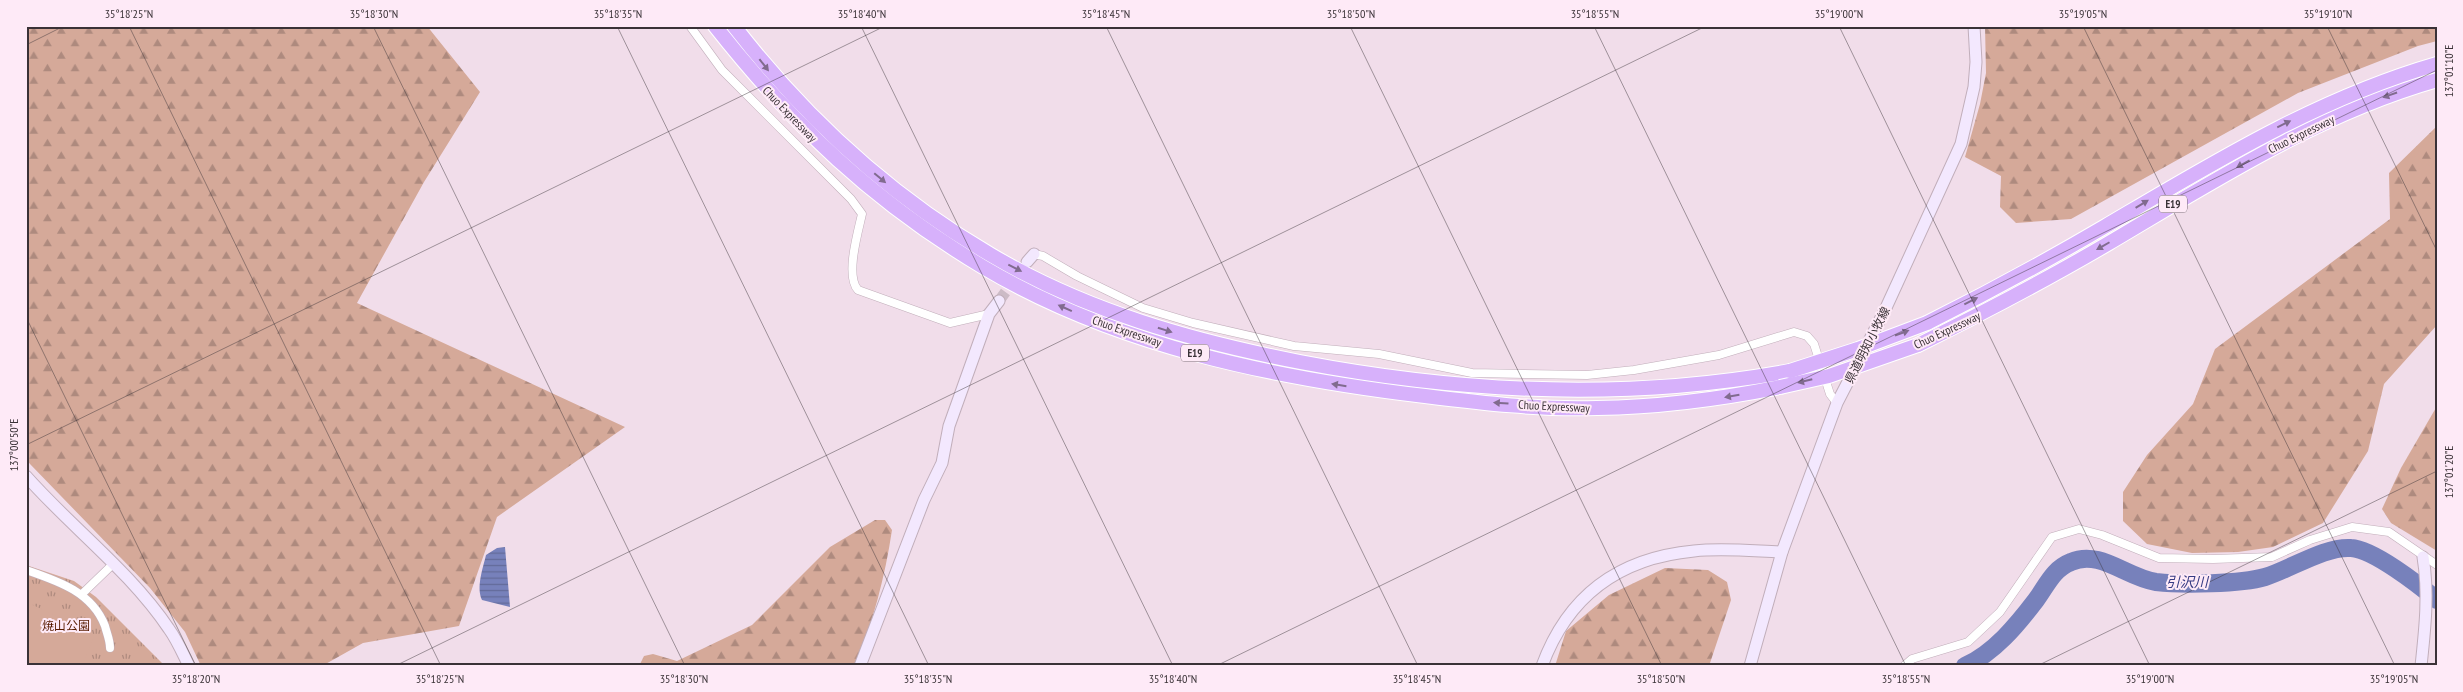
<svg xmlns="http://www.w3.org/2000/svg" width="2463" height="692" viewBox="0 0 2463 692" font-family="'PT Sans Narrow','Noto Sans JP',sans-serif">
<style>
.grass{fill:url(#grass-tufts)}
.forest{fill:url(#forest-firs)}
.garden{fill:#d5a999}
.water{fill:url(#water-rules)}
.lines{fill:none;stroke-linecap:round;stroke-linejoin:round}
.river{stroke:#7781bb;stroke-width:18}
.secondary-tunnel{stroke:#ccbbc6;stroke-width:11;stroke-dasharray:11 5.5;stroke-linecap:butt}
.street-casing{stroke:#c1aeba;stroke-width:9}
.secondary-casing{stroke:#c1aeba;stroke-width:13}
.highway-casing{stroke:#fff;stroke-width:16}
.street{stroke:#fff;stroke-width:8}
.secondary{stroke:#f3e8fe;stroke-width:11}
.highway{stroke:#d7b1fb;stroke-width:14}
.highway-bridge-casing{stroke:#fff;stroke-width:16;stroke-linecap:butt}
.highway-bridge{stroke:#d7b1fb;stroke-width:14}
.oneway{fill:#816b8f}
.ticks{fill:none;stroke:#3a3237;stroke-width:1;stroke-opacity:0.45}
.labels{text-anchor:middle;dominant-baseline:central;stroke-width:4;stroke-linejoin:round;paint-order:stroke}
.shield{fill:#feeaf7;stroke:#756971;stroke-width:1}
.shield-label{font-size:11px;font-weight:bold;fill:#3a3237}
.street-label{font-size:12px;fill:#3a3237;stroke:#feeaf7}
.park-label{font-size:12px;fill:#571b00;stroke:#feeaf7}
.water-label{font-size:14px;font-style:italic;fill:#363b83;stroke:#feeaf7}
.neatline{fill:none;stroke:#3a3237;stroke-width:2}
.ticks-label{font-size:12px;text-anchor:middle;fill:#3a3237}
</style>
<defs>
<pattern id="grass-tufts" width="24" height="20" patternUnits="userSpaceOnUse" patternTransform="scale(1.25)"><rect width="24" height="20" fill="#d5a999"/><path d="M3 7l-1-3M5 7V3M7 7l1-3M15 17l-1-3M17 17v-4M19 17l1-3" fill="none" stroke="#ae8a7e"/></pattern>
<pattern id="forest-firs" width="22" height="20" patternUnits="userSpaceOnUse" patternTransform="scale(1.25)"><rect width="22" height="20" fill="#d5a999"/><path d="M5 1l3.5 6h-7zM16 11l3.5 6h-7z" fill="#ae8a7e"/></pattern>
<pattern id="water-rules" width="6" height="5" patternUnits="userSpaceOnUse" patternTransform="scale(1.25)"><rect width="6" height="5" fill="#7781bb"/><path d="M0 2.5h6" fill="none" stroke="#636a99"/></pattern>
</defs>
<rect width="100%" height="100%" fill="#f1ddea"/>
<!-- grass -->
<polygon class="grass" points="26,565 74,581 96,597 165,666 26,666"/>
<!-- forest -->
<g class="forest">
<polygon points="26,26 427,26 480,92 424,182 357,303 625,427 497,517 459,626 363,643 322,666 201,666 185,632 150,588 30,464 26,459"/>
<polygon points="1985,26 2437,26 2437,41 2418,46 2298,93 2071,219 2016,223 2000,207 2001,176 1965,157 1980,104 1986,73"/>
<polygon points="2437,126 2437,325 2384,384 2368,451 2323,523 2273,547 2238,552 2192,553 2147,544 2123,521 2123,492 2147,455 2193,404 2215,349 2390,219 2389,173"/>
<polygon points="2437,406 2437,551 2391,523 2382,509 2401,468"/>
<path d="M875 520H885L892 530C885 577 873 622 855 666H639L644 656 653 654 677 661 752 625 830 547Z"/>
<polygon points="1665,568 1708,570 1727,582 1731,600 1709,666 1610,666 1609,664 1607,666 1555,666 1566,631 1609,595"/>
</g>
<!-- garden -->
<polygon class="garden" points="26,602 86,629 93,639 82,666 26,666"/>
<!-- water -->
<path class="water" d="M505 547 510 607 482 600C476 587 483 568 486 555L497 548Z"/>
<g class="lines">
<!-- river -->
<path class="river" d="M1965 666C1994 653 2017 625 2036 600 2047 585 2053 569 2071 562 2100 549 2127 578 2156 582 2182 585 2241 584 2265 577 2291 569 2325 546 2351 548 2373 549 2419 585 2437 600"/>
<!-- secondary-tunnel -->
<polyline class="secondary-tunnel" points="999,301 1017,276"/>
<!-- street casing -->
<g class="street-casing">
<g id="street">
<path d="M690 26 722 70 851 199 862 214C858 232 845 276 858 290L950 323 989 314"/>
<polyline points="1034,254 1043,256 1077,276 1143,308 1193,323 1294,346 1379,354 1472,373 1587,375 1634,370 1719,355 1794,332 1807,336 1814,344 1830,394 1837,403"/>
<path d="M26 570C58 581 92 592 105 626 107 634 110 640 110 648"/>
<polyline points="82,594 113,564"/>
<polyline points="1904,666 1912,659 1968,642 2000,612 2052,537 2079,529 2102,535 2159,558 2213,559 2272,557 2310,540 2352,527 2389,532 2437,565"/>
</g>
</g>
<!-- secondary casing -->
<g class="secondary-casing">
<g id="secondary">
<polyline points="1027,262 1034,254"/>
<path d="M26 476C72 528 130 571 169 629 177 640 183 654 189 666"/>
<polyline points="860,666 924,500 942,463 949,426 989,314 999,301"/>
<path d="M1542 666C1568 595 1619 558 1694 551 1722 548 1753 551 1782 552"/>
<polyline points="1750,666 1782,552 1837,403 1885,310 1961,144 1974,87 1976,62 1974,26"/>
<path d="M2421 666C2425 629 2429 593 2423 557"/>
</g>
</g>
<!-- highway casing -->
<g class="highway-casing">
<g id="highway">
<path d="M715 26C794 126 873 201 983 267 1116 346 1273 378 1425 396 1482 403 1540 410 1597 408 1659 407 1720 399 1780 387"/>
<path d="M734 26C805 118 890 196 991 255 1086 311 1192 341 1300 362 1462 393 1626 401 1790 371"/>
<path d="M1927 323C1987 293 2046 261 2104 227 2211 164 2316 99 2437 64"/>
<path d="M1918 345C1983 313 2046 280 2109 243 2214 181 2318 114 2437 80"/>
</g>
</g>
<!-- street -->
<use href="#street" class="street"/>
<!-- secondary -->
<use href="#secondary" class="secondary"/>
<!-- highway -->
<use href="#highway" class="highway"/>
<!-- highway-bridge casing -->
<g class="highway-bridge-casing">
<g id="highway-bridge">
<polyline points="1790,371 1858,349 1927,323"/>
<polyline points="1780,387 1829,376 1918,345"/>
</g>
</g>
<!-- highway-bridge -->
<use href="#highway-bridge" class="highway-bridge"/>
</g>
<!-- one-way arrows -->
<defs><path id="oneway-solid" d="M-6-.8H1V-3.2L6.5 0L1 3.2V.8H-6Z" transform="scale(1.25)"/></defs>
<g class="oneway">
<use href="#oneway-solid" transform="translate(764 65) rotate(52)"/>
<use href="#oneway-solid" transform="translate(2390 95) rotate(161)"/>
<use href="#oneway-solid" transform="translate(2284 124) rotate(-26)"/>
<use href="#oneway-solid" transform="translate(2243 164) rotate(151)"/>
<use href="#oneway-solid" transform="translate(880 178) rotate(40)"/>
<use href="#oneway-solid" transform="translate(2142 204) rotate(-31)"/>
<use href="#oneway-solid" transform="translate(2103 246) rotate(150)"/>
<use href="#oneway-solid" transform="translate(1015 268) rotate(27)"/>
<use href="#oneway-solid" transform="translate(1971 301) rotate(-27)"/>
<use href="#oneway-solid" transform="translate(1065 308) rotate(-156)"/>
<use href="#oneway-solid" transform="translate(1165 330) rotate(18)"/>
<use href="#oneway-solid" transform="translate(1902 333) rotate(-21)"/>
<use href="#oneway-solid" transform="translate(1805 381) rotate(166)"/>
<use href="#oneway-solid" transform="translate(1339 385) rotate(-171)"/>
<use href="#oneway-solid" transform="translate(1732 396) rotate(170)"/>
<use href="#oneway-solid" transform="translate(1501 403) rotate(-176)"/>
</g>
<!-- ticks -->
<path class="ticks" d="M129 26 441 666M373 26 685 666M617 26 929 666M861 26 1173 666M1106 26 1418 666M1350 26 1662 666M1594 26 1906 666M1839 26 2150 666M2083 26 2395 666M2327 26 2437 251M26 45 64 26M26 317 196 666M26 445 885 26M395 666 1706 26M1216 666 2437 70M2037 666 2437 471"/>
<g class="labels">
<!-- shield labels -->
<g class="shield">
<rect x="2159" y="195.5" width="28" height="17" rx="4"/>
<rect x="1181" y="344.5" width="28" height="17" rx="4"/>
</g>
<g class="shield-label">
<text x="2173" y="204">E19</text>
<text x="1195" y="353">E19</text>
</g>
<!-- street labels -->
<g class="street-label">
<text transform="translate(790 114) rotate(46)">Chuo Expressway</text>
<text transform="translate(2301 134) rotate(-26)">Chuo Expressway</text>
<text transform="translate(1947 330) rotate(-25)">Chuo Expressway</text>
<text transform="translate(1127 331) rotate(19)">Chuo Expressway</text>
<text transform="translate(1867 345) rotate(-63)">県道明知小牧線</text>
<text transform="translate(1554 406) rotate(3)">Chuo Expressway</text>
</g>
<!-- park labels -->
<g class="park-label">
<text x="66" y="625">焼山公園</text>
</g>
<!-- water labels -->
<g class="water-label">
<text x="2187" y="582">引沢川</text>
</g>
</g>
<!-- border -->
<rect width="2463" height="692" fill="none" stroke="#feeaf7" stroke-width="55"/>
<rect x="28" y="28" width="2408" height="636" class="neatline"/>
<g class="ticks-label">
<text x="129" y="18">35°18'25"N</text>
<text x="374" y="18">35°18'30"N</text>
<text x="618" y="18">35°18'35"N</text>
<text x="862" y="18">35°18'40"N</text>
<text x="1106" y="18">35°18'45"N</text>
<text x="1351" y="18">35°18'50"N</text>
<text x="1595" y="18">35°18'55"N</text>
<text x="1839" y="18">35°19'00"N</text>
<text x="2083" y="18">35°19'05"N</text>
<text x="2328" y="18">35°19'10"N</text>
<text transform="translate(2449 71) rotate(-90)" y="4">137°01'10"E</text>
<text transform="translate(14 445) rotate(-90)" y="4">137°00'50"E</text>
<text transform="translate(2449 472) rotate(-90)" y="4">137°01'20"E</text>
<text x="196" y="683">35°18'20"N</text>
<text x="440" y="683">35°18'25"N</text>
<text x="684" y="683">35°18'30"N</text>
<text x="928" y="683">35°18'35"N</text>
<text x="1173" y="683">35°18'40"N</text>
<text x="1417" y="683">35°18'45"N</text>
<text x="1661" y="683">35°18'50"N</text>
<text x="1906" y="683">35°18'55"N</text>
<text x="2150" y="683">35°19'00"N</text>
<text x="2394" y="683">35°19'05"N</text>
</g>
</svg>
